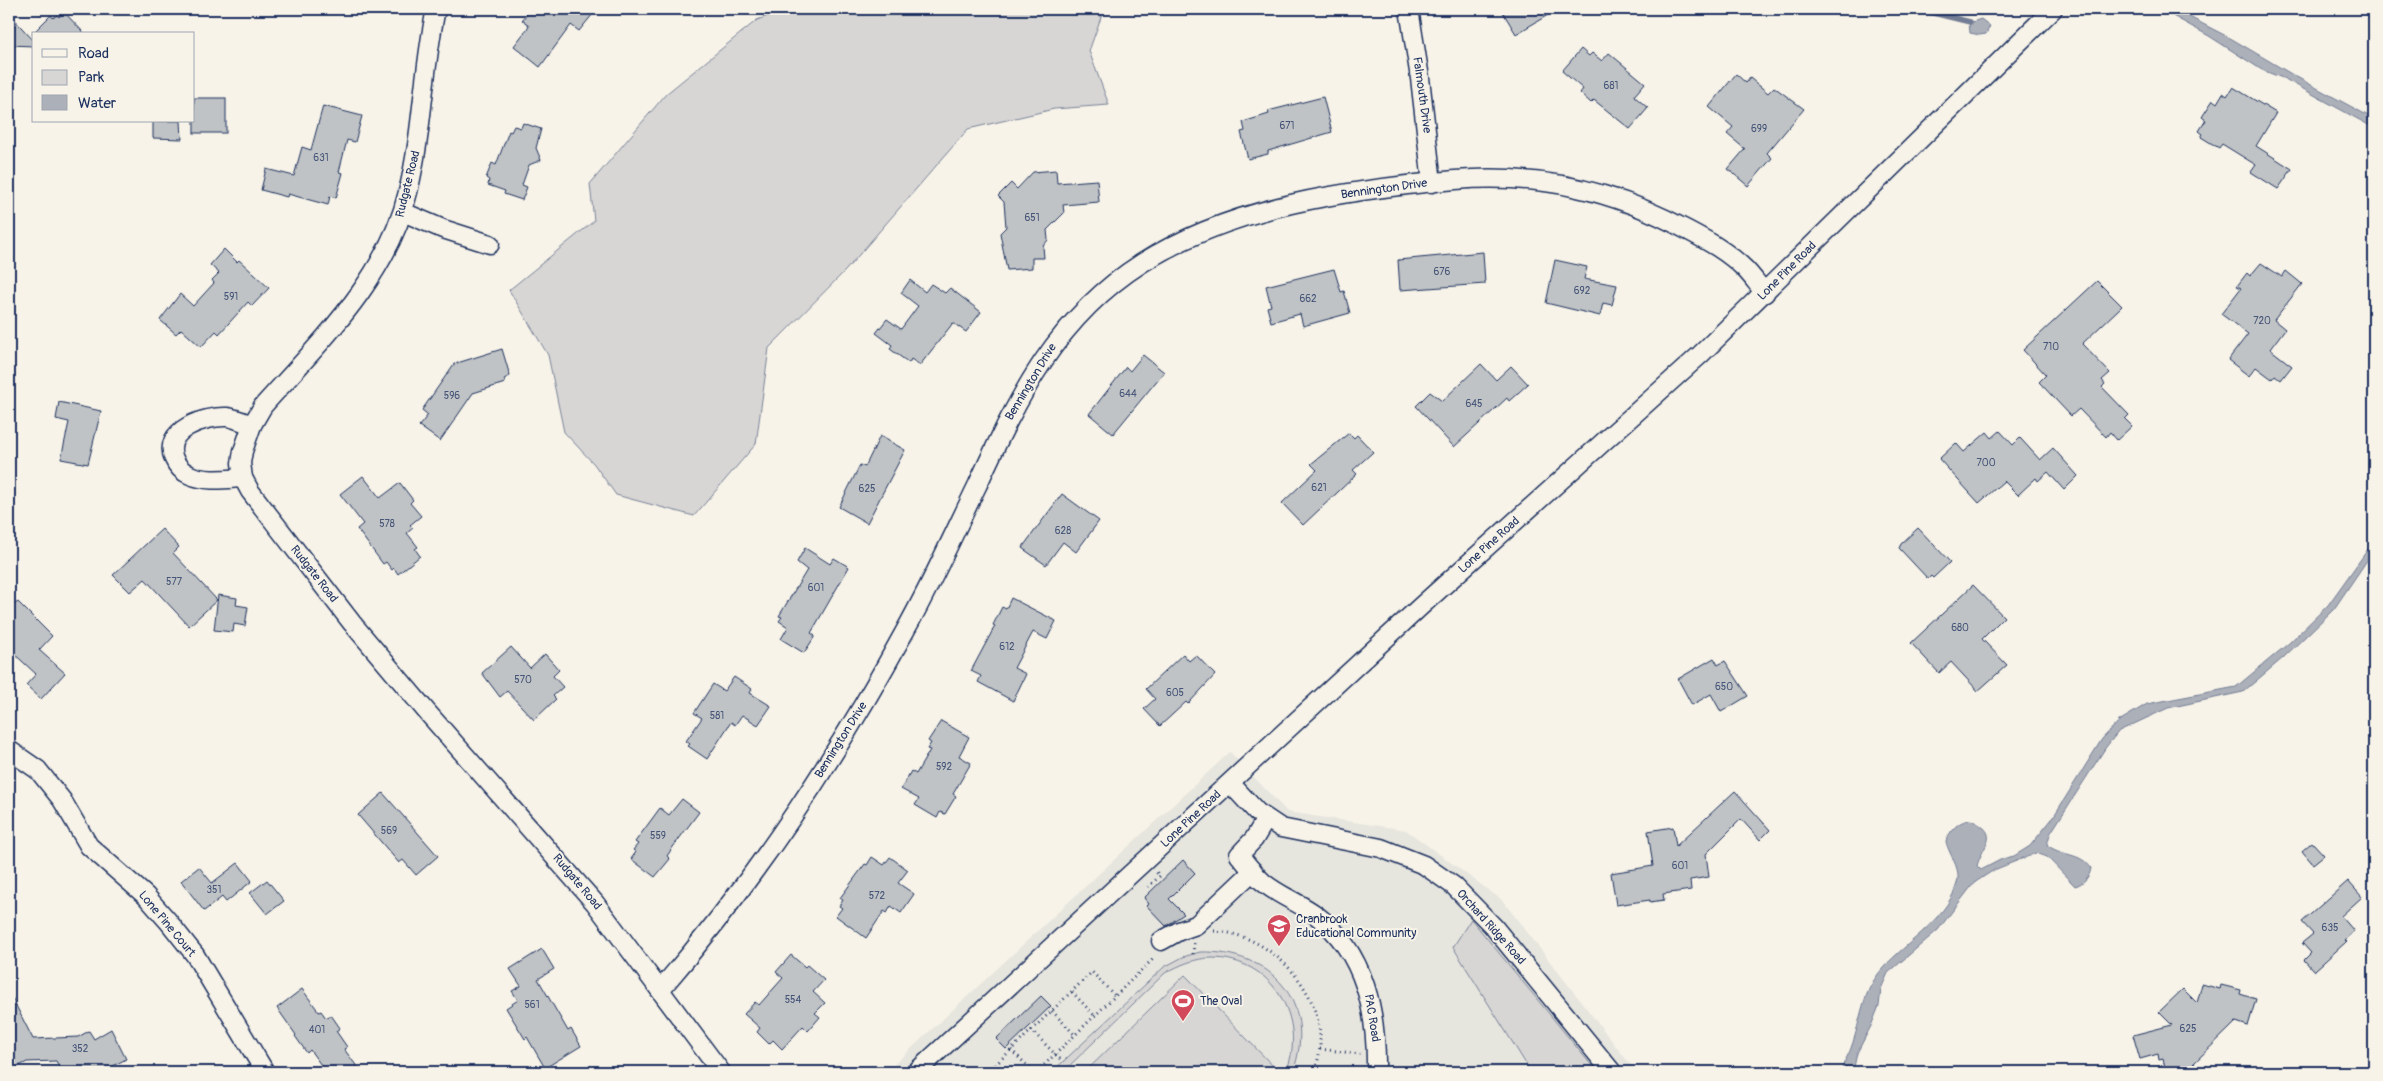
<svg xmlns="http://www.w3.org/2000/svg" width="2383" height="1081" viewBox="0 0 2383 1081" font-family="Pangolin,sans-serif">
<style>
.built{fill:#e6e5de}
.green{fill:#d7d6d4;stroke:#798299}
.water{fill:#acb0b9;stroke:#727c95}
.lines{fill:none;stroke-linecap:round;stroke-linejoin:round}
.stream{stroke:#727c95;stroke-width:5.5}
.building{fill:#c0c3c5;stroke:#1b2f5e}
.minor-casing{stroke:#1b2f5e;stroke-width:21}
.path{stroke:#1b2f5e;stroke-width:3;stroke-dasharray:1 4;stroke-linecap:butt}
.minor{stroke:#f7f3e8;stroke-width:18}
.labels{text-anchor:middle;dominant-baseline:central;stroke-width:4;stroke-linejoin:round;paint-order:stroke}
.number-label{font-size:10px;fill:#445478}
.street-label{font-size:12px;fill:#1b2f5e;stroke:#f7f3e8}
.poi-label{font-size:12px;fill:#1b2f5e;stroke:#f7f3e8;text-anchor:start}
</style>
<rect width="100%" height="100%" fill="#f7f3e8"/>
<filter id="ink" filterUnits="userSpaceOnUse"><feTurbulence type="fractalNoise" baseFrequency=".02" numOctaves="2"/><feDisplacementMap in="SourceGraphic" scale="10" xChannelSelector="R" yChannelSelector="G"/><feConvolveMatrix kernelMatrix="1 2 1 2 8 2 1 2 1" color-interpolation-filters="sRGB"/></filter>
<g filter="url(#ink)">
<!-- built -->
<polygon class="built" points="1230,752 1287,812 1406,830 1502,900 1636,1072 886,1072"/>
<!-- green -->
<g class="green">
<polygon points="787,9 1104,9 1089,51 1109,105 1054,109 968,129 845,271 769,348 756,444 694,516 616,495 594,464 564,432 548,355 509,290 594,221 590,184 666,94 757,20"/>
<polygon points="1471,919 1597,1072 1531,1072 1453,947"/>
<path d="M1200 952C1271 950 1318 1002 1293 1072H1286C1308 1019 1272 958 1212 958 1195 958 1180 965 1165 973L1063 1072H1052L1164 967 1183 957Z"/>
<polygon points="1185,975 1276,1069 1273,1072 1085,1072"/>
</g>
<!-- water -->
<g class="water">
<polygon points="2160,9 2174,9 2232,39 2293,75 2374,119 2374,128 2285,79 2262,70 2209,36"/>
<polygon points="1981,19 1990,26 1986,34 1980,35 1970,33 1969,23"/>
<path d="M2374 536V550L2334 609 2283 658 2243 692 2168 708 2119 731 2106 747 2050 834 2047 845C2063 857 2080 852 2091 868 2090 877 2083 884 2075 886L2047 857 2036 853 1994 870 1974 883 1938 930 1888 973 1881 989 1879 1006 1871 1026 1857 1053 1853 1072H1842C1842 1063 1848 1057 1851 1048 1862 1018 1861 993 1883 968 1906 942 1953 915 1958 878 1959 866 1949 854 1946 842 1949 831 1959 820 1971 820 2003 835 1982 845 1977 866L1981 870 2002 859 2014 856 2030 846 2052 819 2102 739 2119 721 2147 704 2236 687 2289 643 2328 605 2371 545Z"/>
</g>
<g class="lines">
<!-- stream -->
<polyline class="stream" points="1917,9 1970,22"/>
</g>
<!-- building -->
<g class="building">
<polygon points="531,9 597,9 579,31 571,25 540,67 514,46 527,29 529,25 522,20"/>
<polygon points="1501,9 1558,9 1516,34"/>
<polygon points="64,12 85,34 32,34 51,15 53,18 57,15 59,17"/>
<polygon points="9,14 34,41 34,46 9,45"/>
<polygon points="1581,49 1589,56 1592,53 1602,61 1609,53 1645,83 1634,96 1648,108 1630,129 1594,100 1591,103 1580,93 1583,89 1562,71"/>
<polygon points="1736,74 1746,83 1750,78 1768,93 1774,87 1804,109 1767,153 1772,158 1748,186 1728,169 1745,149 1727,134 1733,127 1709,107"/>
<polygon points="2233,87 2276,113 2256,146 2292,169 2278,189 2251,172 2256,165 2222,144 2219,148 2201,137 2203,134 2199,131 2206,120 2202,117 2213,100 2217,103 2223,93 2227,96"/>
<polygon points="1323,97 1332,132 1268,151 1268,154 1248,159 1241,132 1245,131 1243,122 1269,114 1268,111"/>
<rect x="194" y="98" width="32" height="35"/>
<polygon points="323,106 362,116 355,142 347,140 339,172 343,173 336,198 330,196 328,205 288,194 287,197 261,190 266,169 294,176 302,147 311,150"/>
<polygon points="153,121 181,121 182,139 153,138"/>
<polygon points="523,123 541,129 536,148 541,160 529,165 522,185 527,187 522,200 504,194 505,191 488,185 489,180 486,178 492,163 496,165 509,131 511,132 514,126 521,128"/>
<polygon points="1056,170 1057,183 1097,180 1099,202 1063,205 1064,213 1047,230 1048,240 1043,246 1044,258 1032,258 1032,268 1007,270 1000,233 1006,227 1004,202 998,196 1011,183 1017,189 1033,172"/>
<polygon points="224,249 237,262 239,260 269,288 252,306 248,302 219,334 216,331 201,347 181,329 176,334 160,320 180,294 193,306 214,283 212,280 219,273 210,265"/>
<polygon points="1483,252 1485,284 1400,290 1398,260"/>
<polygon points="1555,260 1587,267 1584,279 1617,285 1612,305 1603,303 1600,316 1546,303"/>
<polygon points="2261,263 2282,277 2286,271 2302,284 2274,320 2285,329 2270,349 2292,366 2281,380 2275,375 2272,379 2256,367 2249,376 2228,360 2248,334 2221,314 2241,288 2237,286 2247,273 2250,276"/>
<polygon points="1334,269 1341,292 1344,291 1350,313 1303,326 1300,314 1271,322 1267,307 1271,306 1266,286"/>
<polygon points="910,280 925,292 931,284 945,293 950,288 981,312 966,332 953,323 920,365 911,359 909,363 890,349 892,345 876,333 887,319 901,329 918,306 901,293"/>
<polygon points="2097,281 2122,306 2082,344 2110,373 2102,380 2105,384 2102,387 2129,415 2125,419 2132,426 2117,440 2110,432 2106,437 2079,409 2071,416 2039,382 2046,375 2023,350"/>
<polygon points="502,349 510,376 504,379 505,383 473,393 440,441 419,426 428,415 422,410 454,364"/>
<polygon points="1143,355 1164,372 1113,434 1089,414 1126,367 1130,371"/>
<polygon points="1481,364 1496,380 1511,366 1528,384 1509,401 1507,398 1454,447 1416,406 1430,392 1442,401"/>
<polygon points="59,402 101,411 88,464 61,459 69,422 56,419"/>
<polygon points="2000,431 2013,445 2020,438 2040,460 2053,448 2078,476 2064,490 2048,472 2038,481 2036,478 2018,495 2004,481 1979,503 1939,459 1956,443 1964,452 1987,432 1992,438"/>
<polygon points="1349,433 1354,438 1357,435 1373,452 1353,470 1357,474 1303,525 1282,503 1317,470 1311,464"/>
<polygon points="880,436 905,450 867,523 839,507 860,465 865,467"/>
<polygon points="363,476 380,498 400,483 413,500 410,503 421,516 410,525 413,528 407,533 418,547 415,549 420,556 398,574 394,568 392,570 386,562 383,564 357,529 363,524 340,494"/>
<polygon points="1062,494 1099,521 1076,552 1063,542 1046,565 1022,548"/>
<polygon points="1918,528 1950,562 1933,578 1931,576 1928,579 1899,548 1901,544"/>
<polygon points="162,529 179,547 173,553 217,600 189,626 145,579 130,592 113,575"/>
<polygon points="805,548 830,564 834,558 849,567 811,633 815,636 804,653 781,639 788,627 779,621 782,617 779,616 807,570 797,562"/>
<polygon points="1973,585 2004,617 1982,639 2007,665 1978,691 1951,662 1939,673 1911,643"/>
<polygon points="218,595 237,598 236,605 248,607 245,626 234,624 233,632 214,630"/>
<polygon points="9,598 15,604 18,602 52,636 39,650 65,673 41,699 26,685 36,674 9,649"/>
<polygon points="1011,598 1056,621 1047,639 1033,632 1014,668 1026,674 1013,701 978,682 981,676 971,671 995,626 993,625 1002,607 1006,609"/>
<polygon points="511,647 530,668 545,654 559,670 553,676 563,687 553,696 556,699 534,720 507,691 500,697 482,673"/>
<polygon points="1183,654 1189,661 1196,655 1215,675 1188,704 1186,702 1160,726 1144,709 1155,699 1146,689"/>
<polygon points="1714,658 1718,665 1725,661 1748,696 1721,712 1711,694 1692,705 1678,679"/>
<polygon points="734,677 752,689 750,693 771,706 758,725 742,715 735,725 731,722 707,759 688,746 690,744 686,741 702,718 694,713 713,684 724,691"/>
<polygon points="941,721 969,737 959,756 971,763 953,794 956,796 945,814 940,812 937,818 915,805 919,799 901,789 911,771 916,774 930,750 927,749 931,743 928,741"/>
<polygon points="1735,791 1770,830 1760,840 1741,819 1706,854 1709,877 1690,880 1691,890 1663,894 1664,900 1650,902 1650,900 1616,905 1611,873 1653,866 1648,831 1673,827 1676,846"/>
<polygon points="383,793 438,856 416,875 403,860 399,863 358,815"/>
<polygon points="682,799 699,812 673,847 667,856 670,859 655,877 631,859 636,852 633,850 638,844 635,842 660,808 669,815"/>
<polygon points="2312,842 2324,855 2313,864 2302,851"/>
<polygon points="872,857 884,865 890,857 908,870 898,883 914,894 901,913 891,906 887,913 884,911 866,938 836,916 842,908 839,906 843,900 840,898 865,864 867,865"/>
<polygon points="1183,860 1195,873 1169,899 1184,914 1166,926 1147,906 1149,904 1144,898"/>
<polygon points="238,863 252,881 226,902 222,897 204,911 181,881 199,867 212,883"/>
<polygon points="267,880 284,901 267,914 250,893"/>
<polygon points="2348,881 2362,897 2341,916 2354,931 2344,940 2346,942 2314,971 2304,960 2311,953 2302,943 2313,934 2302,922"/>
<polygon points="542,949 554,969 538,979 568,1031 571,1029 581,1046 545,1068 527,1037 525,1039 506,1008 518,1000 512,991 521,986 510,969"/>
<polygon points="791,955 805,967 807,965 824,980 813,992 825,1003 815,1013 820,1017 808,1031 803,1026 782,1049 773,1040 769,1044 757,1032 760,1028 744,1014 755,1002 759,1005 783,978 776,972"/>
<polygon points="2202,984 2220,989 2221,985 2241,990 2240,994 2256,999 2248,1026 2236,1022 2191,1066 2193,1072 2166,1072 2163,1059 2159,1060 2158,1054 2140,1059 2133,1035 2172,1025 2159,1012 2183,989 2197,1003"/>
<polygon points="302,989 319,1012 321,1011 326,1018 331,1015 340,1028 336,1031 347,1047 344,1049 361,1072 326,1072 310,1050 307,1053 295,1036 296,1035 277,1008"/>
<polygon points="9,992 33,1039 78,1037 89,1031 94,1039 111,1029 126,1059 102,1072 62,1072 56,1061 27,1062 13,1069 9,1060"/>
<polygon points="1041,996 1051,1006 1006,1049 996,1039"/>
</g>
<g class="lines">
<!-- minor casing -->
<g class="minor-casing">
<g id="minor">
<path d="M436 9C423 69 423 131 408 192 388 278 320 342 263 406L252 425 243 451 241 463 243 478 250 491 352 623 427 712 595 903 721 1072"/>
<polyline points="1409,9 1420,78 1432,183"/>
<polyline points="403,212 443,229 490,244"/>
<path d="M243 478C226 479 206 482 190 475 183 472 177 466 174 459 161 430 205 416 227 417 235 418 244 422 252 425"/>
<polyline points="9,750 38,770 62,800 89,846 146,896 168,921 195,955 265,1072"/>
<polyline points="1230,783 1257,812 1281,828 1381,848 1424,865 1454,886 1493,926 1612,1072"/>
<path d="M1266 819 1254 839 1239 855C1247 864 1255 876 1264 883 1280 896 1300 903 1316 915 1366 953 1377 1014 1376 1072"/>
<polyline points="1161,941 1179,931 1196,925 1253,871"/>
<path d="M660 990C755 880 836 758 905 631 932 583 954 533 978 484 1018 397 1057 317 1142 263 1234 205 1349 190 1455 180 1539 173 1614 190 1687 230 1708 241 1728 252 1745 269 1752 276 1758 285 1765 293"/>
<polyline points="916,1072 1420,607 1701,354 2053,9"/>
</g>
</g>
<!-- path -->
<g class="path">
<polyline points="1148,887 1160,876 1156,872"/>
<path d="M1214 931C1279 934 1340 1009 1314 1072"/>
<polyline points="1193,954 1194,943"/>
<polyline points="1072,992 1094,1015"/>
<polyline points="1052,1011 1074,1034"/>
<polyline points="1031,1030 1063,1062"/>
<polyline points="1320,1049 1360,1054"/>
<polyline points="1011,1050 1034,1072"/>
<polyline points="988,1072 1092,972 1114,995"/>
<polyline points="1037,1072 1155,957"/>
</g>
<!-- minor -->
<use href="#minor" class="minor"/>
</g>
</g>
<!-- icons -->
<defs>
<g id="school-pin" transform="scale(1.25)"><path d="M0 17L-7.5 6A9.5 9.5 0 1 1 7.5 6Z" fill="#d1495b" stroke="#f7f3e8"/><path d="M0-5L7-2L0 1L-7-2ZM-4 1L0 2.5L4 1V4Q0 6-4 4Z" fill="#fff"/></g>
<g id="stadium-pin" transform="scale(1.25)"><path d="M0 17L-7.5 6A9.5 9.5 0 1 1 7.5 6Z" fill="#d1495b" stroke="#f7f3e8"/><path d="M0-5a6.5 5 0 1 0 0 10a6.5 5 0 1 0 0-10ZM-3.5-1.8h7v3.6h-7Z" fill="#fff"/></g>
</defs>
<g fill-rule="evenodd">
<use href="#school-pin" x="1279" y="926"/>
<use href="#stadium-pin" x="1183" y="1001"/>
</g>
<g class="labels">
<!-- number labels -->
<g class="number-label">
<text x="1611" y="86">681</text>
<text x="1287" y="126">671</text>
<text x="1759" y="129">699</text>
<text x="321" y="158">631</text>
<text x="1032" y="218">651</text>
<text x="1442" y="272">676</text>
<text x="1582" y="291">692</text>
<text x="231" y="297">591</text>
<text x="1308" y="299">662</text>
<text x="2262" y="321">720</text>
<text x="2051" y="347">710</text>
<text x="1128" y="394">644</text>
<text x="452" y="396">596</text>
<text x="1474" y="404">645</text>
<text x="1986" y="463">700</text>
<text x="1319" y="488">621</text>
<text x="867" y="489">625</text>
<text x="387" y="524">578</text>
<text x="1063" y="531">628</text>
<text x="174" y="582">577</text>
<text x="816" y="588">601</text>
<text x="1960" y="628">680</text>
<text x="1007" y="647">612</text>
<text x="523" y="680">570</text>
<text x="1724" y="687">650</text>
<text x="1175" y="693">605</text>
<text x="717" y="716">581</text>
<text x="944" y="767">592</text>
<text x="389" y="831">569</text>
<text x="658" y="836">559</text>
<text x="1680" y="866">601</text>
<text x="214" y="890">351</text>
<text x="877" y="896">572</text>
<text x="2330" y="928">635</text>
<text x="793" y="1000">554</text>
<text x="532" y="1005">561</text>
<text x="2188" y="1029">625</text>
<text x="317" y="1030">401</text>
<text x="80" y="1049">352</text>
</g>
<!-- street labels -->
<g class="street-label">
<text transform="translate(1422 95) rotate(82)">Falmouth Drive</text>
<text transform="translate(408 184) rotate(-76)">Rudgate Road</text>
<text transform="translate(1384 189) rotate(-8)">Bennington Drive</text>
<text transform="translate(1787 271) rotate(-45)">Lone Pine Road</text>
<text transform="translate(1031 382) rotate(-59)">Bennington Drive</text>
<text transform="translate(1489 545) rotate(-42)">Lone Pine Road</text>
<text transform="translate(314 574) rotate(52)">Rudgate Road</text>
<text transform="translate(841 740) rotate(-58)">Bennington Drive</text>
<text transform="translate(1191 819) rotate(-43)">Lone Pine Road</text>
<text transform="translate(577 882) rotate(50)">Rudgate Road</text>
<text transform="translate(167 924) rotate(50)">Lone Pine Court</text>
<text transform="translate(1491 927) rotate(48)">Orchard Ridge Road</text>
<text transform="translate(1372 1018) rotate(81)">PAC Road</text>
</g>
<!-- poi labels -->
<g class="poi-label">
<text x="1296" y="919">Cranbrook<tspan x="1296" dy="14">Educational Community</tspan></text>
<text x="1200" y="1001">The Oval</text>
</g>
</g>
<!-- margin -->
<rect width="2383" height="1081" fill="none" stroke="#f7f3e8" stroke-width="30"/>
<rect x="15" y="15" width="2353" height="1051" fill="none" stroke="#1b2f5e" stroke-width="2" filter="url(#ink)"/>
<!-- legend -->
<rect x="32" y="32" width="162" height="90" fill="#f7f3e8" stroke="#9fa5b1"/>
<rect x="42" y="49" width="25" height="8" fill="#f7f3e8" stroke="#9fa5b1"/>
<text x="78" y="58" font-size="15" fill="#1b2f5e">Road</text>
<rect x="42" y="70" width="25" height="15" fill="#d7d6d4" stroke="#9fa5b1"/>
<text x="78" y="82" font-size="15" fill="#1b2f5e">Park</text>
<rect x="42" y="95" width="25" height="15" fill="#acb0b9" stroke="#9fa5b1"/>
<text x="78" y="108" font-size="15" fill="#1b2f5e">Water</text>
</svg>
